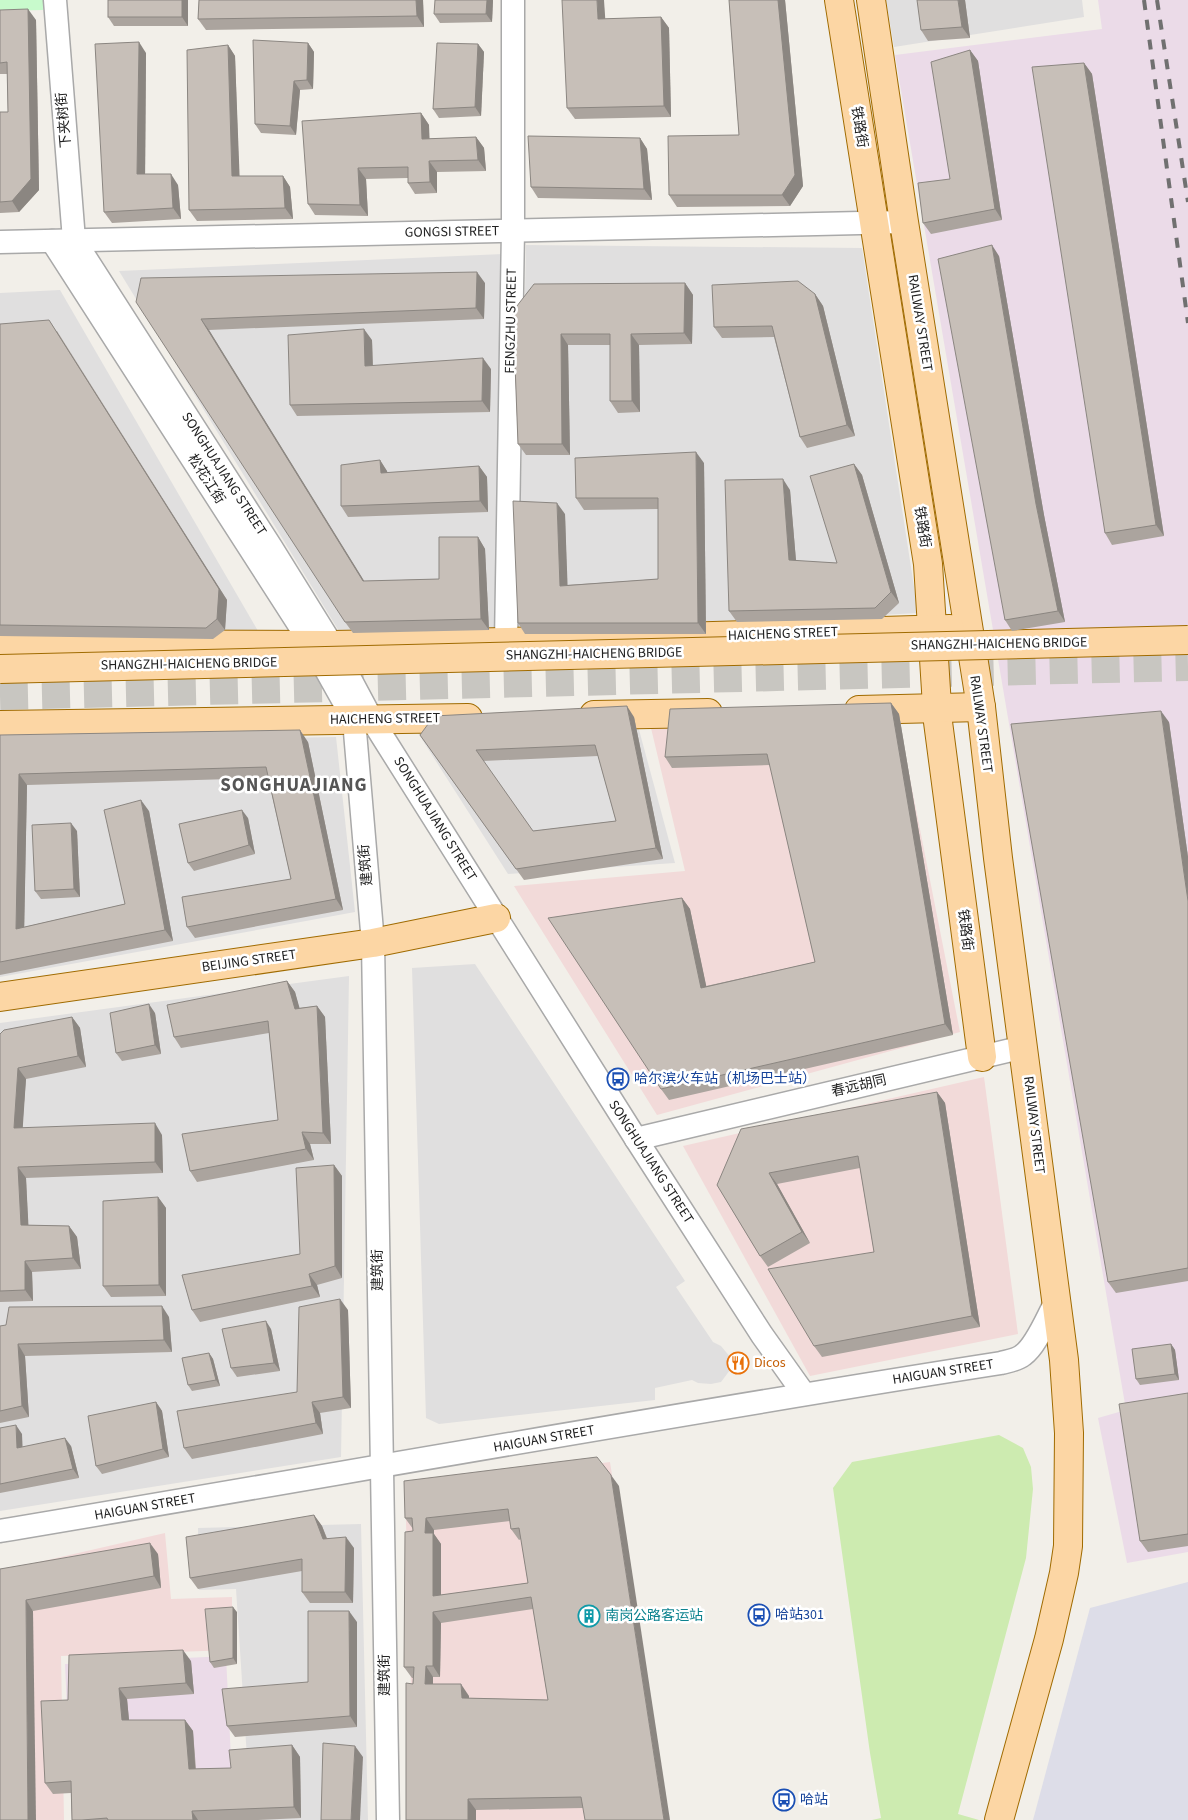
<svg xmlns="http://www.w3.org/2000/svg" width="1188" height="1820" viewBox="0 0 1188 1820" font-family="'Source Sans 3','Noto Sans SC',sans-serif">
<style>
.residential{fill:#e0dfdf}
.commercial{fill:#f2dad9}
.industrial{fill:#ebdbe8}
.grass{fill:#cdebb0}
.park{fill:#c8facc}
.plaza{fill:#dddde8}
.lines{fill:none;stroke-linecap:round;stroke-linejoin:round}
.major-tunnel{stroke:#c8c6c1;stroke-width:28;stroke-dasharray:28 14;stroke-linecap:butt}
.minor-casing{stroke:#a9a9a9;stroke-width:25}
.major-casing{stroke:#a06b00;stroke-width:30}
.minor{stroke:#fff;stroke-width:22}
.major{stroke:#fcd6a4;stroke-width:28}
.rail{stroke:#707070;stroke-width:4;stroke-dasharray:10 10;stroke-linecap:butt}
.major-bridge-casing{stroke:#a06b00;stroke-width:30;stroke-linecap:butt}
.major-bridge{stroke:#fcd6a4;stroke-width:28}
.wall{fill:#aba49e;fill-rule:evenodd}
.shaded-wall{fill:#8b8681}
.building{fill:#c7bfb8;stroke:#8b8681;fill-rule:evenodd}
.labels{text-anchor:middle;dominant-baseline:central;stroke-width:5;stroke-linejoin:round;paint-order:stroke}
.street-label{font-size:14px;fill:#222;stroke:#fff}
.transit-label{font-size:14px;fill:#164399;stroke:#fff;text-anchor:start}
.food-label{font-size:14px;fill:#c56008;stroke:#fff;text-anchor:start}
.culture-label{font-size:14px;fill:#0d838f;stroke:#fff;text-anchor:start}
.district-label{font-size:19px;font-weight:bold;letter-spacing:1px;fill:#555;stroke:#fff}
</style>
<rect width="100%" height="100%" fill="#f2efe9"/>
<!-- residential -->
<g class="residential">
<polygon points="886,0 1082,0 1084,17 894,47"/>
<polygon points="526,245 862,248 918,613 518,635"/>
<polygon points="503,254 498,635 342,636 119,271"/>
<polygon points="60,290 258,631 0,640 0,293"/>
<polygon points="638,726 675,863 508,874 416,730"/>
<polygon points="336,737 355,912 0,977 0,743"/>
<polygon points="475,964 685,1281 676,1287 713,1342 721,1346 731,1358 730,1370 721,1382 711,1384 698,1383 692,1380 655,1388 655,1400 439,1424 426,1418 412,968"/>
<polygon points="349,976 341,1457 0,1511 0,1023"/>
<polygon points="361,1524 368,1820 246,1820 251,1819 236,1589 199,1590 198,1528"/>
</g>
<!-- commercial -->
<g class="commercial">
<polygon points="899,723 960,1032 657,1115 514,886 685,871 651,728"/>
<polygon points="984,1077 1018,1334 810,1376 683,1146"/>
<polygon points="610,1462 665,1820 415,1820 405,1489"/>
<polygon points="165,1533 171,1599 232,1597 232,1650 61,1656 64,1820 0,1820 0,1571"/>
</g>
<!-- industrial -->
<g class="industrial">
<polygon points="1098,0 1188,0 1188,1552 1127,1563 1098,1418 1126,1410 895,55 1102,29"/>
<polygon points="226,1656 234,1820 72,1820 65,1664"/>
</g>
<!-- grass -->
<polygon class="grass" points="999,1435 1023,1448 1031,1467 1033,1489 1026,1558 958,1814 979,1820 872,1820 881,1818 870,1753 833,1488 852,1462"/>
<!-- park -->
<polygon class="park" points="0,0 43,0 43,10 0,11"/>
<!-- plaza -->
<polygon class="plaza" points="1188,1582 1188,1820 1033,1820 1090,1608"/>
<g class="lines">
<!-- major-tunnel -->
<polyline class="major-tunnel" points="0,696 1188,667"/>
<!-- minor casing -->
<g class="minor-casing">
<g id="minor">
<polyline points="55,0 74,240 271,547 332,645 372,720 636,1139 762,1335 804,1394"/>
<polyline points="52,241 312,645 354,720 373,943 388,1820"/>
<polyline points="0,242 904,222"/>
<polyline points="506,642 513,230 513,0"/>
<polyline points="636,1139 1024,1047"/>
<path d="M0 1531C334 1475 667 1415 1001 1363 1008 1361 1017 1360 1023 1355 1037 1345 1048 1315 1057 1300"/>
</g>
</g>
<!-- major casing -->
<g class="major-casing">
<g id="major">
<polyline points="839,0 928,564 938,722 982,1057"/>
<polyline points="871,0 904,222 981,707 998,858 1064,1360 1069,1433 1068,1546 1064,1573 1049,1639 999,1820"/>
<polyline points="0,644 332,645 506,642 950,629"/>
<polyline points="859,710 981,707"/>
<polyline points="594,715 708,713"/>
<polyline points="0,725 468,718"/>
<polyline points="0,997 373,943 496,918"/>
</g>
</g>
<!-- minor -->
<use href="#minor" class="minor"/>
<!-- major -->
<use href="#major" class="major"/>
<!-- rail -->
<g class="rail">
<polyline points="1144,0 1188,323"/>
<polyline points="1157,0 1188,202"/>
</g>
<!-- major-bridge casing -->
<g class="major-bridge-casing">
<polyline id="major-bridge" points="0,669 1188,640"/>
</g>
<!-- major-bridge -->
<use href="#major-bridge" class="major-bridge"/>
</g>
<!-- wall -->
<g class="wall">
<polygon points="188,0 188,26 114,26 108,17"/>
<polygon points="199,0 423,0 424,27 206,30 198,19"/>
<polygon points="493,0 492,22 440,23 434,14"/>
<polygon points="729,0 785,0 803,186 790,206 677,207 669,195 739,135"/>
<polygon points="965,0 970,38 928,41 921,30"/>
<polygon points="0,10 36,20 39,190 19,212 0,213 0,112 8,112 7,74 0,74"/>
<polygon points="661,17 669,28 671,117 575,119 567,108 605,19"/>
<polygon points="308,43 314,52 313,89 300,90 296,135 261,133 255,124"/>
<polygon points="478,44 484,52 481,116 439,118 433,109"/>
<polygon points="228,45 235,56 239,176 283,176 290,187 293,219 197,221 189,210"/>
<polygon points="970,50 978,61 1002,220 931,234 923,223 950,179"/>
<polygon points="146,53 145,174 178,185 181,219 112,223 104,212"/>
<polygon points="1084,63 1092,74 1164,536 1112,545 1105,533"/>
<polygon points="421,113 429,125 429,139 476,137 484,148 486,171 437,172 437,193 415,194 408,183 408,178 366,179 368,216 315,215 308,204"/>
<polygon points="640,138 647,149 652,200 538,198 531,187"/>
<polygon points="999,256 1044,515 1065,622 1012,631 1005,620"/>
<polygon points="141,278 485,283 484,319 209,330 364,581 439,579 478,537 485,549 489,630 353,633 345,622"/>
<polygon points="685,283 693,295 692,344 639,345 640,412 618,413 610,401 610,345 568,345 570,455 526,455 518,444 513,311"/>
<polygon points="815,294 823,306 855,436 807,448 800,437 774,337 722,338 714,327"/>
<polygon points="0,324 57,331 227,600 225,630 213,639 0,636"/>
<polygon points="372,340 373,366 491,369 490,412 297,416 290,405"/>
<polygon points="380,460 388,473 479,466 487,477 488,512 348,517 341,506"/>
<polygon points="704,463 706,634 525,634 518,623 565,514 567,585 658,579 658,509 584,510 576,498"/>
<polygon points="854,464 862,475 899,603 882,619 737,622 729,611 790,490 796,561 837,563"/>
<polygon points="891,703 899,714 953,1035 669,1100 661,1089 682,898 690,909 706,986 815,962 770,765 672,768 665,757"/>
<path d="M634 717 663 859 524 880 420 735ZM598 756 616 821 533 831 483 761Z"/>
<polygon points="1169,722 1188,857 1188,1281 1116,1293 1108,1282"/>
<polygon points="0,735 308,742 343,910 195,938 187,927 291,879 268,778 27,785 24,927 125,904 149,811 173,941 0,975"/>
<polygon points="248,818 255,854 194,871 188,863"/>
<polygon points="77,831 80,897 41,899 35,891"/>
<polygon points="287,981 295,992 299,1008 317,1006 325,1017 331,1144 310,1144 314,1160 197,1182 190,1171 278,1120 269,1033 181,1048 174,1037"/>
<polygon points="155,1013 161,1054 122,1061 116,1053"/>
<polygon points="72,1017 80,1028 86,1067 26,1079 22,1128 162,1135 163,1173 26,1178 28,1225 69,1226 77,1237 81,1269 32,1272 33,1301 0,1302 0,1034"/>
<polygon points="937,1092 945,1103 980,1327 822,1357 814,1346 874,1252 860,1168 777,1184 810,1243 768,1267 760,1256 717,1185"/>
<polygon points="334,1165 342,1176 342,1278 317,1285 320,1297 200,1322 192,1310 300,1254"/>
<polygon points="158,1197 166,1208 166,1296 111,1297 103,1286"/>
<polygon points="348,1310 351,1408 320,1413 323,1434 192,1459 184,1448 297,1392"/>
<polygon points="169,1317 172,1352 25,1356 29,1417 0,1423 0,1326"/>
<polygon points="271,1329 280,1371 237,1377 231,1368"/>
<polygon points="1171,1344 1175,1350 1179,1380 1140,1385 1136,1379"/>
<polygon points="209,1353 213,1359 220,1386 192,1391 188,1385"/>
<polygon points="1188,1393 1188,1546 1148,1552 1140,1541"/>
<polygon points="156,1402 162,1411 169,1457 102,1474 96,1466"/>
<polygon points="0,1428 22,1434 22,1447 71,1446 79,1478 0,1493"/>
<path d="M619 1486 583 1808 476 1810V1820H406L413 1678H412L404 1667 413 1529 405 1518ZM510 1521 511 1529 519 1540 521 1539 528 1583 441 1595V1544L434 1534V1530ZM533 1609 548 1700 469 1698V1696L433 1684V1677H440L441 1623Z"/>
<polygon points="314,1515 322,1526 327,1538 354,1548 353,1603 310,1603 302,1592 302,1571 198,1589 190,1578"/>
<polygon points="158,1554 161,1588 33,1611 0,1569"/>
<polygon points="237,1612 237,1664 214,1668 210,1662"/>
<polygon points="357,1622 357,1727 235,1737 227,1726 308,1682"/>
<polygon points="191,1661 194,1694 127,1699 129,1720 185,1720 193,1731 196,1769 231,1768 292,1745 300,1757 301,1818 258,1820 72,1820 71,1793 53,1794 45,1783 68,1700"/>
</g>
<!-- shaded-wall -->
<g class="shaded-wall">
<polygon points="182,0 188,0 188,26 182,17"/>
<polygon points="416,0 423,0 424,27 417,16"/>
<polygon points="487,0 493,0 492,22 486,14"/>
<polygon points="597,0 604,0 606,30 598,19"/>
<polygon points="778,0 785,0 803,186 790,206 782,195"/>
<polygon points="958,0 965,0 970,38 962,27"/>
<polygon points="28,9 36,20 39,190 19,212 12,201"/>
<polygon points="661,17 669,28 671,117 664,106"/>
<polygon points="139,42 146,53 145,185 137,174"/>
<polygon points="308,43 314,52 313,89 307,80"/>
<polygon points="478,44 484,52 481,116 475,107"/>
<polygon points="228,45 235,56 240,187 232,176"/>
<polygon points="970,50 978,61 1002,220 995,209"/>
<polygon points="1084,63 1092,74 1164,536 1156,525"/>
<polygon points="294,81 300,90 296,135 290,126"/>
<polygon points="421,113 429,125 430,150 422,139"/>
<polygon points="476,137 484,148 486,171 478,160"/>
<polygon points="640,138 647,149 652,200 644,189"/>
<polygon points="429,161 437,172 437,193 430,182"/>
<polygon points="358,168 366,179 368,216 360,205"/>
<polygon points="171,174 178,185 181,219 173,208"/>
<polygon points="283,176 290,187 293,219 285,208"/>
<polygon points="992,245 999,256 1044,515 1065,622 1058,611 1036,504"/>
<polygon points="477,272 485,283 484,319 476,308"/>
<polygon points="685,283 693,295 692,344 684,333"/>
<polygon points="815,294 823,306 855,436 847,425"/>
<polygon points="201,319 209,330 371,592 363,581"/>
<polygon points="49,320 227,600 225,630 217,619"/>
<polygon points="364,329 372,340 373,377 365,366"/>
<polygon points="561,334 568,345 570,455 562,444"/>
<polygon points="631,334 639,345 640,412 632,401"/>
<polygon points="483,358 491,369 490,412 482,401"/>
<polygon points="696,452 704,463 706,634 698,623"/>
<polygon points="380,460 387,471 389,484 381,473"/>
<polygon points="854,464 862,475 899,603 891,592"/>
<polygon points="479,466 487,477 488,512 480,501"/>
<polygon points="783,479 790,490 797,572 789,560"/>
<polygon points="557,503 565,514 568,597 560,586"/>
<polygon points="478,537 485,549 489,630 481,619"/>
<polygon points="891,703 899,714 953,1035 945,1024"/>
<polygon points="627,706 634,717 663,859 656,848"/>
<polygon points="1161,711 1169,722 1188,857 1188,901"/>
<polygon points="300,730 308,742 343,910 336,899"/>
<polygon points="19,774 27,785 24,940 16,929"/>
<polygon points="141,800 149,811 173,941 165,930"/>
<polygon points="242,810 248,818 255,854 249,845"/>
<polygon points="71,823 77,831 80,897 74,889"/>
<polygon points="682,898 690,909 709,999 701,988"/>
<polygon points="287,981 295,992 303,1020 295,1009"/>
<polygon points="149,1004 155,1013 161,1054 155,1045"/>
<polygon points="317,1006 325,1017 331,1144 323,1133"/>
<polygon points="72,1017 80,1028 86,1067 78,1056"/>
<polygon points="18,1068 26,1079 22,1139 14,1128"/>
<polygon points="937,1092 945,1103 980,1327 972,1316"/>
<polygon points="155,1123 162,1135 163,1173 155,1162"/>
<polygon points="302,1132 310,1144 314,1160 306,1149"/>
<polygon points="334,1165 342,1176 342,1278 335,1266"/>
<polygon points="18,1167 26,1178 29,1236 21,1225"/>
<polygon points="769,1173 777,1184 810,1243 802,1232"/>
<polygon points="158,1197 166,1208 166,1296 159,1285"/>
<polygon points="69,1226 77,1237 81,1269 73,1258"/>
<polygon points="25,1261 32,1272 33,1301 25,1290"/>
<polygon points="309,1274 317,1285 320,1297 312,1286"/>
<polygon points="340,1299 348,1310 351,1408 343,1397"/>
<polygon points="162,1306 169,1317 172,1352 164,1340"/>
<polygon points="266,1321 271,1329 280,1371 274,1363"/>
<polygon points="18,1344 25,1356 29,1417 22,1406"/>
<polygon points="1171,1344 1175,1350 1179,1380 1175,1374"/>
<polygon points="209,1353 213,1359 220,1386 216,1380"/>
<polygon points="156,1402 162,1411 169,1457 163,1449"/>
<polygon points="312,1402 320,1413 323,1434 316,1423"/>
<polygon points="16,1425 22,1434 23,1457 17,1448"/>
<polygon points="65,1438 71,1446 79,1478 73,1469"/>
<polygon points="611,1475 619,1486 670,1820 664,1820"/>
<polygon points="314,1515 322,1526 331,1550 323,1539"/>
<polygon points="426,1518 434,1530 434,1534 441,1544 441,1607 433,1596 425,1533"/>
<polygon points="346,1537 354,1548 353,1603 345,1592"/>
<polygon points="150,1543 158,1554 161,1588 154,1576"/>
<polygon points="26,1600 33,1611 36,1820 28,1820"/>
<polygon points="233,1607 237,1612 237,1664 233,1658"/>
<polygon points="349,1611 357,1622 357,1727 350,1716"/>
<polygon points="433,1612 441,1623 440,1677 433,1666"/>
<polygon points="183,1650 191,1661 194,1694 186,1683"/>
<polygon points="426,1666 433,1677 433,1695 425,1684"/>
<polygon points="461,1684 469,1696 469,1709 462,1698"/>
<polygon points="119,1688 127,1699 130,1731 122,1720"/>
<polygon points="185,1720 193,1731 196,1780 189,1769"/>
<polygon points="292,1745 300,1757 301,1818 294,1807"/>
<polygon points="355,1746 363,1757 360,1820 351,1820"/>
<polygon points="468,1799 476,1810 476,1820 468,1820"/>
<polygon points="192,1811 198,1820 193,1820"/>
</g>
<!-- building -->
<g class="building">
<rect x="108" y="0" width="74" height="17"/>
<polygon points="199,0 416,0 417,16 198,19"/>
<polygon points="435,0 487,0 486,14 434,14"/>
<polygon points="562,0 597,0 598,19 661,17 664,106 567,108"/>
<polygon points="729,0 778,0 795,175 782,195 669,195 668,136 739,135"/>
<polygon points="917,0 958,0 962,27 921,30"/>
<polygon points="28,9 31,179 12,201 0,202 0,112 8,112 7,62 0,63 0,10"/>
<polygon points="253,40 308,43 307,80 294,81 290,126 255,124"/>
<polygon points="139,42 137,174 171,174 173,208 104,212 95,44"/>
<polygon points="437,43 478,44 475,107 433,109"/>
<polygon points="228,45 232,176 283,176 285,208 189,210 187,50"/>
<polygon points="970,50 995,209 923,223 918,183 950,179 931,62"/>
<polygon points="1084,63 1156,525 1105,533 1032,67"/>
<polygon points="421,113 422,139 476,137 478,160 429,161 430,182 408,183 408,167 358,168 360,205 308,204 302,121"/>
<polygon points="528,136 640,138 644,189 531,187"/>
<polygon points="992,245 1036,504 1058,611 1005,620 938,259"/>
<polygon points="477,272 476,308 201,319 363,581 439,579 439,537 478,537 481,619 345,622 136,302 141,278"/>
<polygon points="798,281 815,294 847,425 800,437 772,326 714,327 712,285"/>
<polygon points="685,283 684,333 631,334 632,401 610,401 610,334 561,334 562,444 518,444 513,311 534,284"/>
<polygon points="49,320 219,589 217,619 206,628 0,625 0,324"/>
<polygon points="364,329 365,366 483,358 482,401 290,405 288,335"/>
<polygon points="696,452 698,623 518,623 513,501 557,503 560,586 658,579 658,498 576,498 575,458"/>
<polygon points="380,460 381,473 479,466 480,501 341,506 341,465"/>
<polygon points="854,464 891,592 875,608 729,611 725,480 783,479 789,560 837,563 810,476"/>
<polygon points="891,703 945,1024 661,1089 548,918 682,898 701,988 815,962 767,754 665,757 670,709"/>
<path d="M627 706 656 848 516 869 420 735 434 716ZM595 745 616 821 533 831 476 750Z"/>
<polygon points="1161,711 1188,901 1188,1268 1108,1282 1011,724"/>
<polygon points="300,730 336,899 187,927 182,897 291,879 266,767 19,774 16,929 125,904 104,810 141,800 165,930 0,962 0,735"/>
<polygon points="242,810 249,845 188,863 179,824"/>
<polygon points="71,823 74,889 35,891 32,825"/>
<polygon points="287,981 295,1009 317,1006 323,1133 302,1132 306,1149 190,1171 182,1134 278,1120 268,1021 174,1037 167,1005"/>
<polygon points="149,1004 155,1045 116,1053 110,1013"/>
<polygon points="72,1017 78,1056 18,1068 14,1128 155,1123 155,1162 18,1167 21,1225 69,1226 73,1258 25,1261 25,1290 0,1291 0,1034 4,1030"/>
<polygon points="937,1092 972,1316 814,1346 768,1269 874,1252 858,1156 769,1173 802,1232 760,1256 717,1185 741,1129"/>
<polygon points="334,1165 335,1266 309,1274 312,1286 192,1310 182,1275 300,1254 296,1168"/>
<polygon points="158,1197 159,1285 103,1286 103,1201"/>
<polygon points="340,1299 343,1397 312,1402 316,1423 184,1448 177,1411 297,1392 299,1307"/>
<polygon points="162,1306 164,1340 18,1344 22,1406 0,1411 0,1326 6,1325 9,1307"/>
<polygon points="266,1321 274,1363 231,1368 222,1329"/>
<polygon points="1171,1344 1175,1374 1136,1379 1132,1349"/>
<polygon points="209,1353 216,1380 188,1385 182,1358"/>
<polygon points="1188,1393 1188,1534 1140,1541 1119,1404"/>
<polygon points="156,1402 163,1449 96,1466 88,1416"/>
<polygon points="16,1425 17,1448 65,1438 73,1469 0,1484 0,1428"/>
<path d="M597 1457 611 1475 664 1820H585L581 1797 468 1799V1820H406V1683L413 1684 414 1667H404L405 1532 413 1531 412 1518H405L404 1481ZM508 1509 511 1529 519 1528 528 1583 433 1596V1533H425L426 1518ZM531 1597 548 1700 462 1698 461 1684H425L426 1666H433V1612Z"/>
<polygon points="314,1515 323,1539 346,1537 345,1592 302,1592 302,1559 190,1578 186,1537"/>
<polygon points="150,1543 154,1576 26,1600 28,1820 0,1820 0,1569"/>
<polygon points="233,1607 233,1658 210,1662 205,1609"/>
<polygon points="308,1611 349,1611 350,1716 227,1726 222,1689 308,1682"/>
<polygon points="183,1650 186,1683 119,1688 122,1720 185,1720 189,1769 231,1768 229,1750 292,1745 294,1807 192,1811 193,1820 108,1820 107,1818 82,1820 72,1820 71,1781 45,1783 41,1701 68,1700 69,1655"/>
<polygon points="323,1743 355,1746 351,1820 321,1820"/>
</g>
<!-- icons -->
<defs>
<g id="bus-ring" transform="scale(1.125)"><circle r="9.5" fill="#fff" stroke="#1a4fb4" stroke-width="1.5"/><path d="M-5-6H5V4H4V6H2V4H-2V6H-4V4H-5ZM-3.5-4V0h7V-4ZM-3.5 1.2v1.5H-2V1.2ZM2 1.2v1.5H3.5V1.2Z" fill="#1a4fb4"/></g>
<g id="restaurant-ring" transform="scale(1.125)"><circle r="9.5" fill="#fff" stroke="#e8710a" stroke-width="1.5"/><path d="M-5-6h1v4h1v-4h1v4h1v-4h1v5L-1.5 .5V6h-2V.5L-5-1ZM5-6V6H3V1.5H1.5Q1.5-4 5-6Z" fill="#e8710a"/></g>
<g id="building-ring" transform="scale(1.125)"><circle r="9.5" fill="#fff" stroke="#0f9aa8" stroke-width="1.5"/><path d="M-4-6H4V6H1V3H-1V6H-4ZM-2.5-4.3h1.7v1.8h-1.7ZM.8-4.3h1.7v1.8H.8ZM-2.5-1h1.7V.8h-1.7ZM.8-1h1.7V.8H.8Z" fill="#0f9aa8"/></g>
</defs>
<g fill-rule="evenodd">
<use href="#bus-ring" x="618" y="1079"/>
<use href="#restaurant-ring" x="738" y="1363"/>
<use href="#bus-ring" x="759" y="1615"/>
<use href="#building-ring" x="589" y="1616"/>
<use href="#bus-ring" x="784" y="1800"/>
</g>
<g class="labels">
<!-- street labels -->
<g class="street-label">
<text transform="translate(64 120) rotate(-95)">下夹树街</text>
<text transform="translate(859 127) rotate(81)">铁路街</text>
<text transform="translate(452 232) rotate(-1)">GONGSI STREET</text>
<text transform="translate(511 321) rotate(-89)">FENGZHU STREET</text>
<text transform="translate(920 323) rotate(81)">RAILWAY STREET</text>
<text transform="translate(224 474) rotate(57)">SONGHUAJIANG STREET</text>
<text transform="translate(206 479) rotate(57)">松花江街</text>
<text transform="translate(922 527) rotate(81)">铁路街</text>
<text transform="translate(783 634) rotate(-2)">HAICHENG STREET</text>
<text transform="translate(999 644) rotate(-1)">SHANGZHI-HAICHENG BRIDGE</text>
<text transform="translate(594 654) rotate(-1)">SHANGZHI-HAICHENG BRIDGE</text>
<text transform="translate(189 664) rotate(-1)">SHANGZHI-HAICHENG BRIDGE</text>
<text transform="translate(385 719) rotate(-1)">HAICHENG STREET</text>
<text transform="translate(981 724) rotate(82)">RAILWAY STREET</text>
<text transform="translate(435 819) rotate(58)">SONGHUAJIANG STREET</text>
<text transform="translate(366 865) rotate(-95)">建筑街</text>
<text transform="translate(965 930) rotate(83)">铁路街</text>
<text transform="translate(249 961) rotate(-8)">BEIJING STREET</text>
<text transform="translate(859 1086) rotate(-13)">春远胡同</text>
<text transform="translate(1034 1125) rotate(83)">RAILWAY STREET</text>
<text transform="translate(651 1162) rotate(57)">SONGHUAJIANG STREET</text>
<text transform="translate(378 1270) rotate(-91)">建筑街</text>
<text transform="translate(943 1372) rotate(-9)">HAIGUAN STREET</text>
<text transform="translate(544 1439) rotate(-10)">HAIGUAN STREET</text>
<text transform="translate(145 1507) rotate(-10)">HAIGUAN STREET</text>
<text transform="translate(385 1675) rotate(-91)">建筑街</text>
</g>
<!-- transit labels -->
<g class="transit-label">
<text x="634" y="1079">哈尔滨火车站（机场巴士站）</text>
<text x="775" y="1615">哈站301</text>
<text x="800" y="1800">哈站</text>
</g>
<!-- food labels -->
<g class="food-label">
<text x="754" y="1363">Dicos</text>
</g>
<!-- culture labels -->
<g class="culture-label">
<text x="605" y="1616">南岗公路客运站</text>
</g>
<!-- district labels -->
<g class="district-label">
<text x="294" y="785">SONGHUAJIANG</text>
</g>
</g>
</svg>
